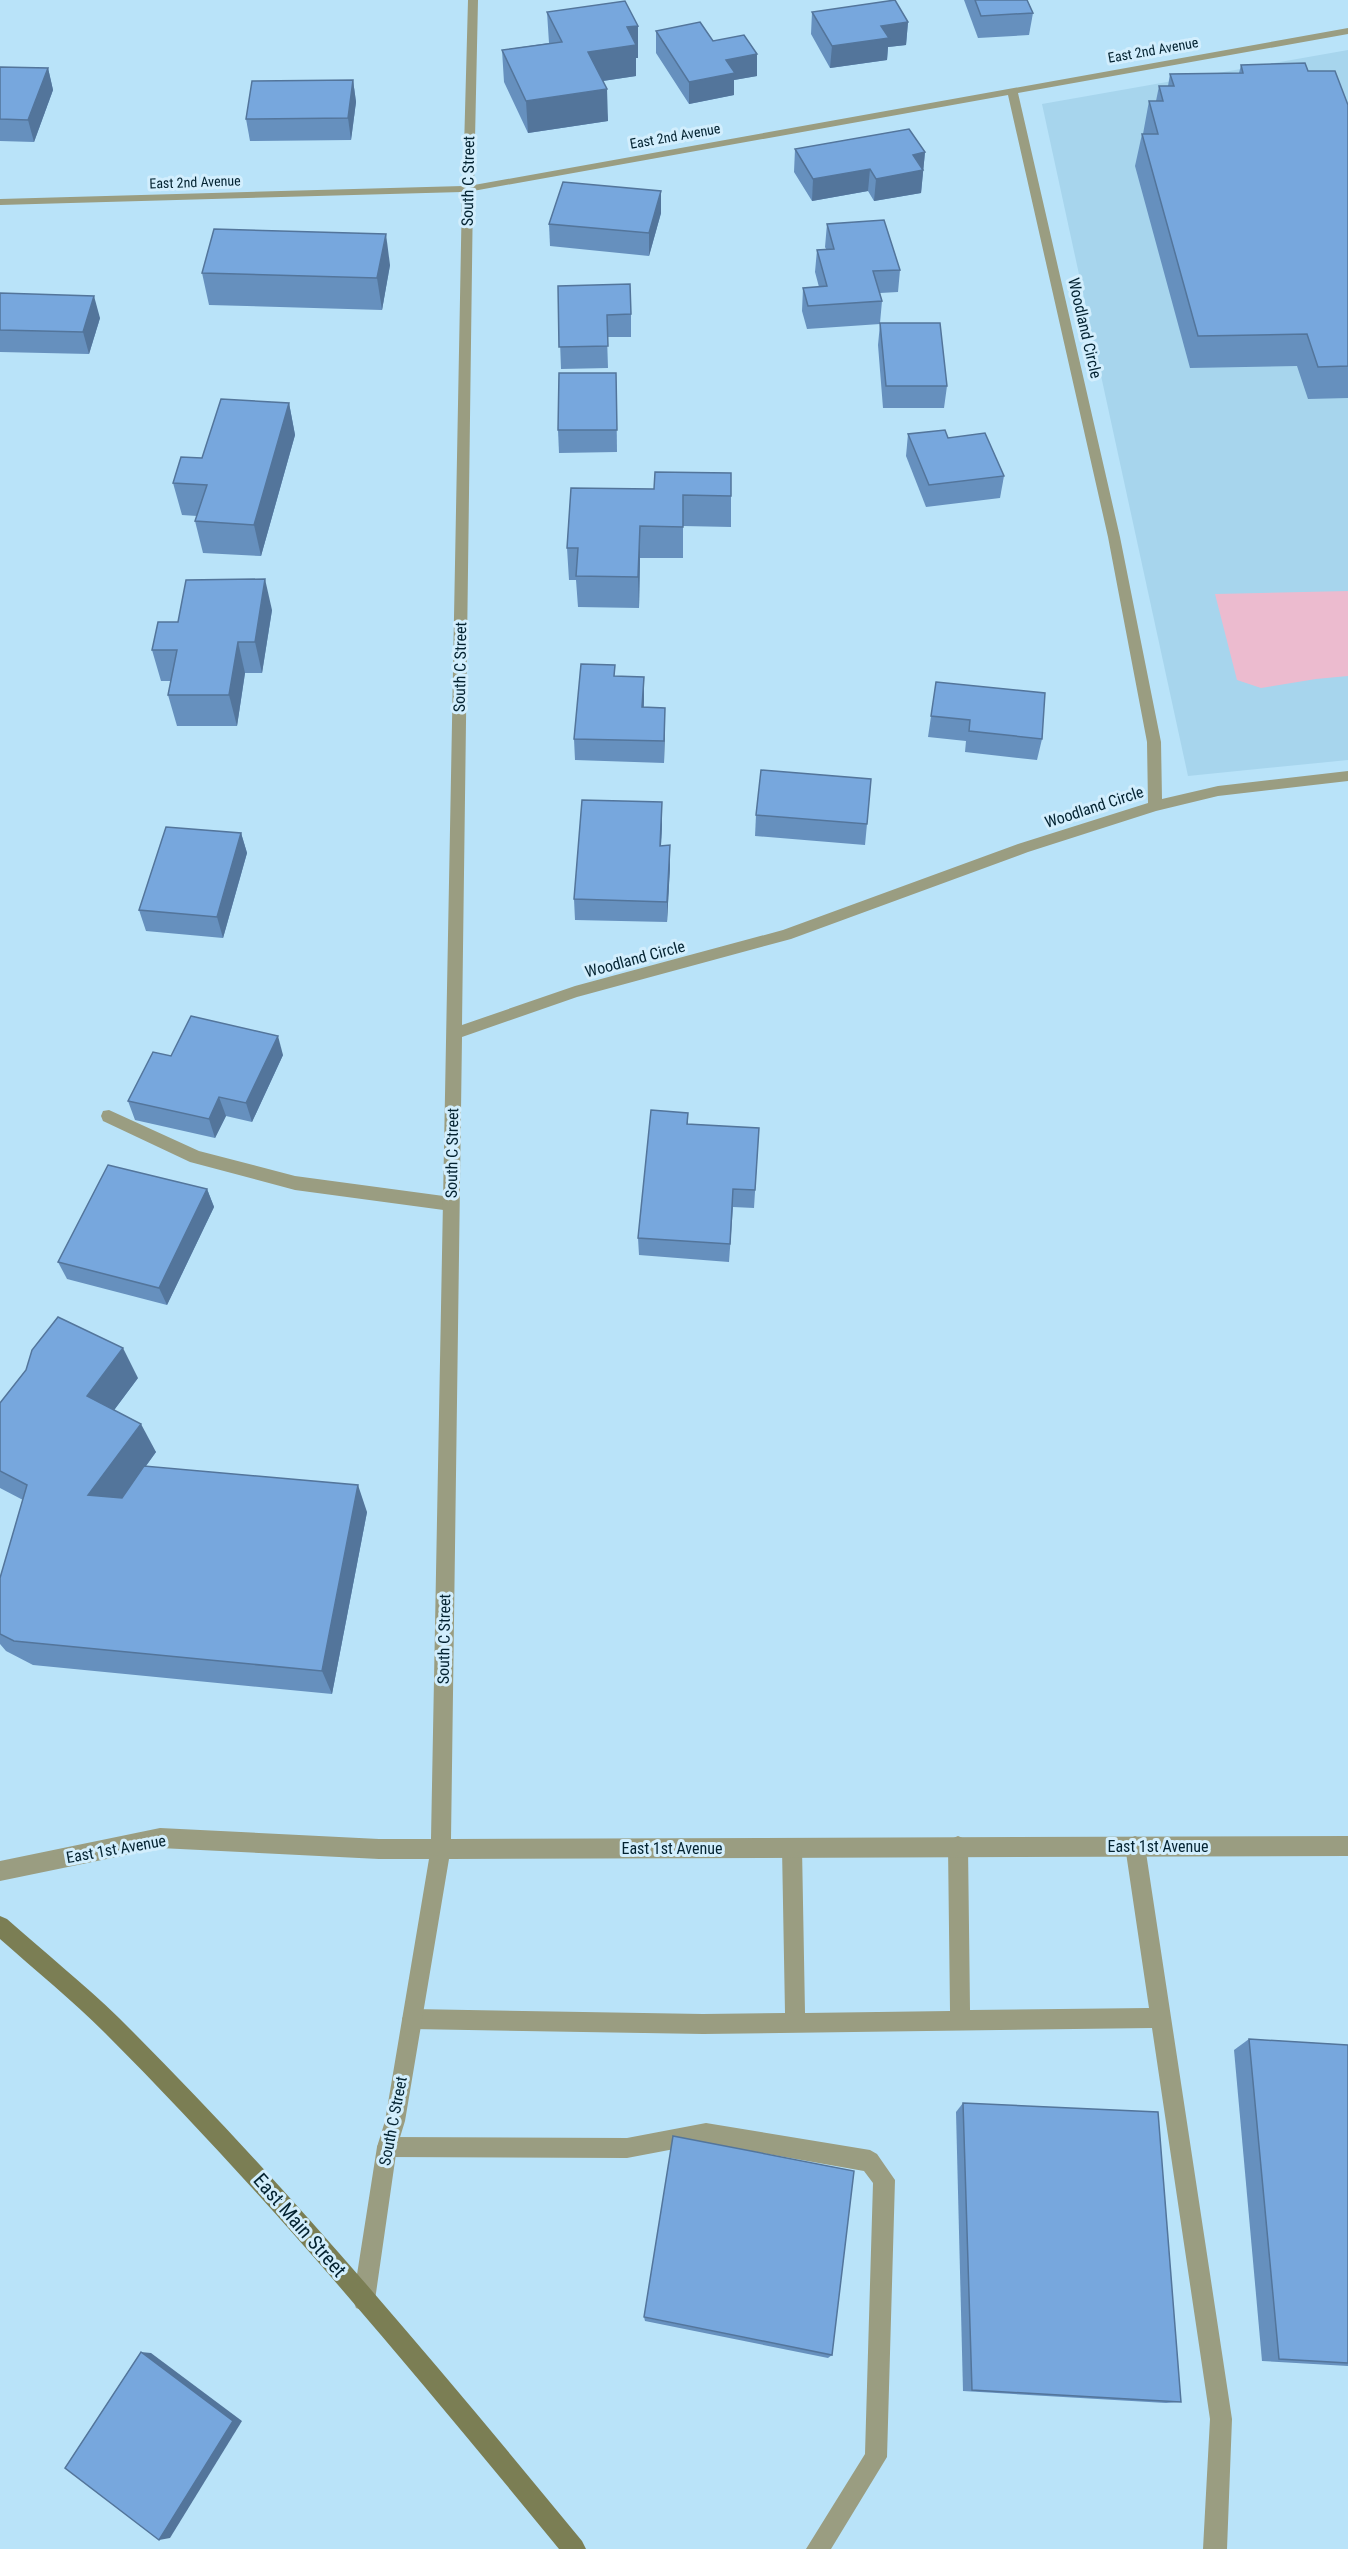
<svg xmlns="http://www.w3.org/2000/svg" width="1348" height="2549" viewBox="0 0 1348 2549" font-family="'Roboto Condensed',sans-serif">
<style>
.built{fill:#a7d5ed}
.green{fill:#ecbbcf}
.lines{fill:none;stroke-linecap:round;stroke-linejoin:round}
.service{fill:#9a9d81;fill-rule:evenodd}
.minor{fill:#9a9d81;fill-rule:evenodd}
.secondary{fill:#7b7e54;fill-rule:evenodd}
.wall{fill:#6690be}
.shaded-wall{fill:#53759b}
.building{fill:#77a7dd;stroke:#53759b;stroke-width:1.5}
.labels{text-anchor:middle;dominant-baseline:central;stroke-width:6;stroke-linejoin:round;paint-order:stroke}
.far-street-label{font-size:14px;fill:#032230;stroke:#d2eefd}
.street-label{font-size:16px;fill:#032230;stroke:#d2eefd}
.near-street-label{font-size:20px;fill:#032230;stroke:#d2eefd}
</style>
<rect width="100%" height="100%" fill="#b9e3f9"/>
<!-- built -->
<polygon class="built" points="1348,50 1348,760 1188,776 1042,104"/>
<!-- green -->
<polygon class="green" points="1348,591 1348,676 1316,679 1261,688 1237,680 1215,594"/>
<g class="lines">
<!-- service -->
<g class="service">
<polygon points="109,1110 199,1151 295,1176 451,1197 457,1199 459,1204 457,1209 451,1211 295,1190 190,1162 103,1121 101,1116 103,1111"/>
<polygon points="958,1836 965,1839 968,1846 970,2010 1149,2008 1125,1846 1128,1839 1135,1836 1142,1839 1145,1846 1232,2419 1227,2549 1203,2549 1210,2419 1152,2028 703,2034 412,2029 405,2026 402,2019 405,2012 412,2009 703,2014 785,2013 782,1848 785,1841 792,1838 799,1841 802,1848 805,2013 950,2011 948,1846 951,1839"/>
<polygon points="706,2123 870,2150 877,2154 895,2180 887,2457 831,2549 806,2549 865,2454 873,2183 864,2171 706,2143 627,2158 387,2157 380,2154 377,2147 380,2140 387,2137 627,2138"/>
</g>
<!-- minor -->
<path class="minor" d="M468 0H478L474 185 1348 28V34L1018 93 1120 537 1161 742 1162 799 1218 786 1348 771V781L1218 796 1156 811 1028 852 791 939 577 997 462 1037 451 1839 1348 1836V1856L449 1859 405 2121 397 2147 375 2300 372 2308 364 2311 356 2308 353 2300 377 2147 385 2121 429 1859H379L160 1848 0 1881V1861L160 1828 379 1839H431L462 192 0 205V199L463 186ZM1008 95 1108 537 1147 742 1148 803 1018 844 783 930 575 986 462 1025 473 191Z"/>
<!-- secondary -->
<path class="secondary" d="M0 1916 7 1919C44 1952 84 1984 119 2018 284 2182 434 2361 582 2541L586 2549H559C414 2372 267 2195 105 2033 72 2000 35 1970 0 1939Z"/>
</g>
<!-- wall -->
<g class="wall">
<polygon points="964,0 1027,0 1033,13 1029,35 978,38"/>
<polygon points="547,12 638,26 638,58 636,58 636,76 603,81 608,121 528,133 504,82 502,50 549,43"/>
<polygon points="812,12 908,22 906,45 888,47 887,60 830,68 811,34"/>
<polygon points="656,31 713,41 757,54 757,76 734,80 734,95 689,104 656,53"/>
<polygon points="1241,65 1308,71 1348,105 1348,398 1308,399 1297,366 1190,368 1135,166 1142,134 1143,134 1149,101 1156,101 1159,86 1168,86 1170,74 1239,73"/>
<polygon points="0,67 48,68 53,90 34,142 0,141"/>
<polygon points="353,80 356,102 351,140 250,141 246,119"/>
<polygon points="795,149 925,152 921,193 874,201 868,191 812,201 794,172"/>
<polygon points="661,213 649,256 550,246 549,224"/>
<polygon points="827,224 900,270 898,292 880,293 882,301 880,323 947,386 944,408 883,408 878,345 880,324 807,329 802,311 803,288 819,287 815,272 817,250 826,249 825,247"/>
<polygon points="390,265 382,310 209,305 202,273"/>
<polygon points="558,286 631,314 631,337 607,337 608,368 561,369"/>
<polygon points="0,293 100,318 89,354 0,352"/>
<polygon points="616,373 617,452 559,453 558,430"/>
<polygon points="289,403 295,435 261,556 203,553 195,521 197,516 182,515 173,483 202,458"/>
<polygon points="908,434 1004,476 1000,498 926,507 906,456"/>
<polygon points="571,488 731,496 731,527 683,526 683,558 640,558 639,608 578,607 576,580 569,580 567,548"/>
<polygon points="272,610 262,673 245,673 237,726 177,726 168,695 171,681 161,681 152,650 178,622"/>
<polygon points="644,677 644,707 665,708 664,763 575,760 574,739"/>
<polygon points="936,682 1042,739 1037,760 965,752 966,741 928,737"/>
<polygon points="756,815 867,824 865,845 755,836"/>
<polygon points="662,823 661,846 670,866 667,922 575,920 574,899"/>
<polygon points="241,833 247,853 223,938 146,931 139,910"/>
<polygon points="283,1055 252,1122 226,1116 215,1138 135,1120 128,1101 171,1056"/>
<polygon points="688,1113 688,1124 759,1128 754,1208 733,1207 729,1262 639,1255 638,1238"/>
<polygon points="207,1189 214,1207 167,1305 67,1279 58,1262"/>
<polygon points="138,1378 114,1410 156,1452 146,1466 367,1512 332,1694 33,1665 6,1651 0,1644 0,1578 23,1500 0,1488 0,1403"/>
<polygon points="1249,2039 1348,2045 1348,2366 1262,2361 1234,2050"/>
<polygon points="963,2103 1181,2402 1166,2403 963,2391 956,2112"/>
<polygon points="644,2317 832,2355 828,2358 645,2321"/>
</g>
<!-- shaded-wall -->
<g class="shaded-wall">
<polygon points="908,22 906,45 888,47 887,60 830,68 832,46 881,26"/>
<polygon points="638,26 638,58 636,58 636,76 589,83 588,52 627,27"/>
<polygon points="757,54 757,76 734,80 734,95 689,104 689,82 726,60"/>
<polygon points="48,68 53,90 34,142 28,120"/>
<polygon points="353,80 356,102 351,140 348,118"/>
<polygon points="607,89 608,121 528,133 526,101"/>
<polygon points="925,152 921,193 874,201 876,179 913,155"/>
<polygon points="870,169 868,191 812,201 813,179"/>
<polygon points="661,191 661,213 649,256 649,233"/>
<polygon points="386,234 390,265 382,310 377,278"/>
<polygon points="94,296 100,318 89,354 83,332"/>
<polygon points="289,403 295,435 261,556 254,525"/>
<polygon points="640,526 640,558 639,608 638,577"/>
<polygon points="265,579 272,610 262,673 255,642"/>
<polygon points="238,642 245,673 237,726 229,695"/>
<polygon points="644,677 644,699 642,729 642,707"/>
<polygon points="665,708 665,730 664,763 664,741"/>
<polygon points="662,802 662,823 660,866 660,846"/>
<polygon points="241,833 247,853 223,938 217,917"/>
<polygon points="670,845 670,866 667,922 667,902"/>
<polygon points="278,1036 283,1055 252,1122 246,1103"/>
<polygon points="219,1097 226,1116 215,1138 209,1119"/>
<polygon points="207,1189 214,1207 167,1305 159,1288"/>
<polygon points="123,1348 138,1378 103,1425 87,1396"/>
<polygon points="141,1424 156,1452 105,1522 88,1495"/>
<polygon points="358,1485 367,1512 332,1694 322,1671"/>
<polygon points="141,2352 151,2353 242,2421 170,2538 159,2540"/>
</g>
<!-- building -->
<g class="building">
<polygon points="895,0 908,22 881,26 889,38 832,46 812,12"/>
<polygon points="975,0 1027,0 1033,13 981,16"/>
<polygon points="625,1 638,26 627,27 636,45 588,52 607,89 526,101 502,50 562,42 547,12"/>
<polygon points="700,22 713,41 744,35 757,54 726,60 735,73 689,82 656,31"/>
<polygon points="1305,63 1308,71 1335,71 1348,105 1348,366 1318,367 1307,334 1198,336 1142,134 1158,134 1149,101 1163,101 1159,86 1174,86 1170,74 1243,73 1241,65"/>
<polygon points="0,67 48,68 28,120 0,119"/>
<polygon points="353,80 348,118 246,119 252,81"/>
<polygon points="909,129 925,152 913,155 923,170 876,179 870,169 813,179 795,149"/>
<polygon points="563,182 661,191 649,233 549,224"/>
<polygon points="884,220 900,270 873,271 882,301 808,306 803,288 827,286 817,250 834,249 827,224"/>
<polygon points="214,229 386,234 377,278 202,273"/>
<polygon points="630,284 631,314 607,315 608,346 559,347 558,286"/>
<polygon points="0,293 94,296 83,332 0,330"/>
<polygon points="880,323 940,323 947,386 886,386"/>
<polygon points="559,373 616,373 617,430 558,430"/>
<polygon points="221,399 289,403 254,525 195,521 207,485 173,483 181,457 202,458"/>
<polygon points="945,430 948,438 985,433 1004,476 929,485 908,434"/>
<polygon points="655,472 731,473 731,496 683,495 683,527 640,526 638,577 576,576 578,548 567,548 571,488 654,489"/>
<polygon points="265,579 255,642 238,642 229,695 168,695 177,650 152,650 158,622 178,622 186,580"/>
<polygon points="581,664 615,665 614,676 644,677 642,707 665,708 664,741 574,739"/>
<polygon points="936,682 1045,693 1042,739 969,731 970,720 931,716"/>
<polygon points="761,770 871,779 867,824 756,815"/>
<polygon points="582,800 662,802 660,846 670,845 667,902 574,899"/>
<polygon points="166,827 241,833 217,917 139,910"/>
<polygon points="191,1016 278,1036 246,1103 219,1097 209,1119 128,1101 153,1052 171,1056"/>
<polygon points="651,1110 688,1113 687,1124 759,1128 755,1190 733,1189 730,1244 638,1238"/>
<polygon points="108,1165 207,1189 159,1288 58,1262"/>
<polygon points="58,1317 123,1348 87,1396 141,1424 88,1495 122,1498 144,1466 358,1485 322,1671 14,1641 0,1634 0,1578 27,1485 0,1471 0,1403 26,1370 32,1350"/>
<polygon points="1249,2039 1348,2045 1348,2363 1279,2359"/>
<polygon points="963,2103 1158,2112 1181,2402 972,2390"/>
<polygon points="673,2136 854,2171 832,2355 644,2317"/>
<polygon points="141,2352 233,2421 159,2540 65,2468"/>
</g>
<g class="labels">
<!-- far-street labels -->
<g class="far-street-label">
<text transform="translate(1153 50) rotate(-10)">East 2nd Avenue</text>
<text transform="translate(675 136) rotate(-10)">East 2nd Avenue</text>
<text transform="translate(195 182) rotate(-2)">East 2nd Avenue</text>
</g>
<!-- street labels -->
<g class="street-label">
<text transform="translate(468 181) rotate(-89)">South C Street</text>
<text transform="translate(1085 328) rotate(77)">Woodland Circle</text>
<text transform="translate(460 667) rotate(-89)">South C Street</text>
<text transform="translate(1094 807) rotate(-18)">Woodland Circle</text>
<text transform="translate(635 959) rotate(-15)">Woodland Circle</text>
<text transform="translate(452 1153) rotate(-89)">South C Street</text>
<text transform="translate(444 1639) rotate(-89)">South C Street</text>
<text x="1158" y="1846">East 1st Avenue</text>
<text x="672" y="1848">East 1st Avenue</text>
<text transform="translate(116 1849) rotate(-10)">East 1st Avenue</text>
<text transform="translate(393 2121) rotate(-79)">South C Street</text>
</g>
<!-- near-street labels -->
<g class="near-street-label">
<text transform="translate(300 2225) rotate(49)">East Main Street</text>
</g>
</g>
</svg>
